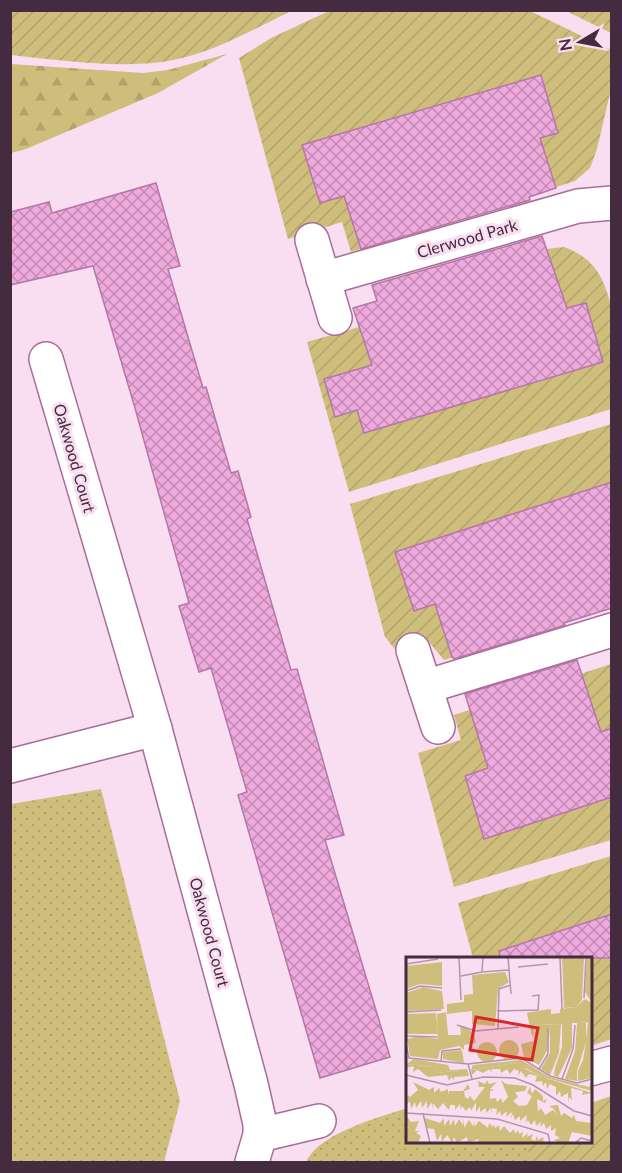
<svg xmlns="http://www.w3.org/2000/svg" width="622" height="1173" viewBox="0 0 622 1173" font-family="Lato,sans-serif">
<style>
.grass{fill:url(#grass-dots)}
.forest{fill:url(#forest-firs)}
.garden{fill:url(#garden-furrows)}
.building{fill:url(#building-cross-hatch);stroke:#b577a6;stroke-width:1.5}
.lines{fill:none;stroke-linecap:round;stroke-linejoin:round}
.minor-casing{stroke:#a96c9b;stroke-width:36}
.minor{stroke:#fff;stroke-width:33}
.labels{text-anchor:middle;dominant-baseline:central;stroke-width:6;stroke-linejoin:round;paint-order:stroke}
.street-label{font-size:16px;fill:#452b3f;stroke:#f9ddf1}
.inset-road{fill:none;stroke:#b196aa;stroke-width:1.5}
.view{fill:#d62828;fill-opacity:0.15;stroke:#d62828;stroke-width:3}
.inset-edge{fill:none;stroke:#452b3f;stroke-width:3}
</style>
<defs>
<pattern id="grass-dots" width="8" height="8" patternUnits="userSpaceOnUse" patternTransform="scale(1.5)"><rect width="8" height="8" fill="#cfbe7b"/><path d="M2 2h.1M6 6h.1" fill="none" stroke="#b3a36b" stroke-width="1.8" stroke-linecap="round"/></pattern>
<pattern id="forest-firs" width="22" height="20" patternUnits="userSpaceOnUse" patternTransform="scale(1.5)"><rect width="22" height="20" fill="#cfbe7b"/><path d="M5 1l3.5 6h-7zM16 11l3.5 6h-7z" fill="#b3a36b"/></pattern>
<pattern id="garden-furrows" width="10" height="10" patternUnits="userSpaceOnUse" patternTransform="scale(1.5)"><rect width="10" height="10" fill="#cfbe7b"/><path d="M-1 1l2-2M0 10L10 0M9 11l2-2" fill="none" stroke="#b3a36b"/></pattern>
<pattern id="building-cross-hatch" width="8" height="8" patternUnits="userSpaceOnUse" patternTransform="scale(1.5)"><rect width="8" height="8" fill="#eea9dd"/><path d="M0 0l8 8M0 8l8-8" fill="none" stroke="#c38ab5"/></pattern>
</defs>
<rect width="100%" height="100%" fill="#f9ddf1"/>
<!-- grass -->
<g class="grass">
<polygon points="101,789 180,1101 164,1162 11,1162 11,804"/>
<path d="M407 1108 408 1142H526L531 1162H306C319 1133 378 1118 407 1108Z"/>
</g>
<!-- forest -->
<polygon class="forest" points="227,54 158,93 26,149 11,153 11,64 143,73 168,70"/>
<!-- garden -->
<g class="garden">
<path d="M11 10H291V11C252 30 211 54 168 61 119 69 59 60 11 55Z"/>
<polygon points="329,11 530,11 611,50 611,89 597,149 590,168 575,181 351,252 342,222 288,239 239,58 271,38"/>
<polygon points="566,11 611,11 611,33"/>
<path d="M564 247C594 258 603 276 611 305V409L349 492 307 342 359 327 353 308 546 249Z"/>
<polygon points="611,424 611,608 444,660 424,636 399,654 385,637 350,504"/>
<polygon points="611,664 611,840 454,887 418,753 461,740 454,715"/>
<polygon points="611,856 611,1039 591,1046 590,958 473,958 458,903"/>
<polygon points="611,1096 611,1162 531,1162 526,1144 537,1142 590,1142 591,1103"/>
</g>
<!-- building -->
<g class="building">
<polygon points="541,75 558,133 540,138 556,188 529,197 530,200 361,249 344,196 320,203 302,145"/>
<polygon points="156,183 180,266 168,269 203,388 206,387 231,473 238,471 251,517 247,519 291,670 297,669 344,835 325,840 390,1057 320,1078 238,795 247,792 211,668 199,672 179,606 189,603 135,408 93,266 10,285 10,212 49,202 52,213"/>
<polygon points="542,236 567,308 586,303 603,362 364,433 357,410 335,417 324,379 372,365 353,308 377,301 372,285"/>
<polygon points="612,482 612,608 564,623 565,625 454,659 452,657 435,604 414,611 395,552"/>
<polygon points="577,660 601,732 612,728 612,797 484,839 465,776 488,768 465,694"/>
<polygon points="612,914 612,958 500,958 499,951"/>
</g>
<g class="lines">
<!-- minor casing -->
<g class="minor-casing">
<g id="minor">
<polyline points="312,240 335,318"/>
<polyline points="323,279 578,206 612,203"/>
<polyline points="46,359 155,729 251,1084 260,1124 260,1135 252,1162"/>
<polyline points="413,650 438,727"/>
<polyline points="425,687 612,630"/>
<polyline points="10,766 155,729"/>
<polyline points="590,1069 612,1063"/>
<polyline points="260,1135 319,1121"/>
</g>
</g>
<!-- minor -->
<use href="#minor" class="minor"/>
</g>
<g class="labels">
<!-- street labels -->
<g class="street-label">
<text transform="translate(467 238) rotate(-16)">Clerwood Park</text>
<text transform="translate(75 458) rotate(74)">Oakwood Court</text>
<text transform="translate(210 932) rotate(75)">Oakwood Court</text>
</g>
</g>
<!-- overview -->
<g transform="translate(406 957)">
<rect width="186" height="186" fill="#f9ddf1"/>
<path d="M99 15 103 25 92 32 89 69 66 67V54L41 57V47L58 45V38L67 37 66 18ZM179 42 186 46V65L129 68 126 78 121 56 145 52V57L154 56V52L170 50ZM40 55 42 78H55L54 69 59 70 68 76 70 86 58 88V93L53 89 34 93 32 102 31 57ZM8 102 42 108 44 113 61 112 32 116 29 110 0 107ZM115 103 143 120 183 130 186 123V134L137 120 109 106 65 113 67 108Z" fill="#cfbe7b"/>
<path d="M145 52V57L158 59 186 54V65L129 68 127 82 121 56Z" fill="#cfbe7b"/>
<path d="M156 0H178L176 43 170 50 158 51ZM181 0H186V46L179 35ZM36 5V29L14 27 0 32V9ZM17 30 36 34 38 52 0 54V36ZM30 56 32 77H0V57ZM156 65 166 66V91L152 120 148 118 149 111 156 90ZM182 65H186L185 121 172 124V114L177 103 180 85 171 114V124L159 122 169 94 171 66H180V82ZM155 67 153 96 144 118 135 112 144 96V70L142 92 133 108 118 100 115 87 128 84 130 68ZM12 79 32 82V102L4 99 1 82ZM93 93a10 10 0 1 1 20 0a10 10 0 1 1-20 0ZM71 95a10 10 0 1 1 20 0a10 10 0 1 1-20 0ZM56 93 58 106 37 102V95ZM109 106 120 108 119 112 137 120 186 136 176 138 177 134 165 131 166 143 163 140 162 146V136L155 140 154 134 150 139V130L144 127 141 132 140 125 137 129 136 124 129 125 131 119 123 117 120 121 115 114 112 119 113 114 108 112 104 117 101 112 95 116 94 112H86L85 116 84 112 77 116 71 113 66 118 65 113ZM0 107 29 110 32 116 61 112 63 119 48 120V123L45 120 43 124 41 118 22 120 12 112 7 115 8 109 0 111ZM81 123 83 127 91 125 84 132 89 133 84 134V142L90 141 91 145 95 141 97 146 102 140 95 123 100 127 121 129 119 134 109 135 112 140 107 144 113 149 121 148 126 139 121 136 124 130 126 137 129 132 137 139V144L141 142 139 146 131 142 132 154 135 151 139 158 147 153 151 157 148 152 143 149 152 148 155 159 158 156 166 161 168 158 170 164 186 166V179L166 175 162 186H153L148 183 154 181 149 178 150 171 145 174V168L140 172 138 166 134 170 135 165 130 169 129 163 125 168 122 163 120 166 121 158 114 164V159L109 163 107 157 105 162 106 155 100 160 101 154 95 159 94 154 90 158 91 152 86 151 85 157V151L80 156V151L74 155V149L70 155V145L65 154 64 150 60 154 56 149 55 153 54 147 49 153V148H44L43 153 37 146 32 152 27 146 26 152V145L21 152V144L16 151 15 144 10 151 9 145 5 152 4 144 0 148V137L4 140 12 133 7 125 23 133 28 130V136L33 131 35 135 42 132V138L43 134H57L62 127 64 132 58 134 59 140 62 142 64 139 68 144 79 130H73L72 124 79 127ZM0 158 5 165 13 164 9 174H14L10 176 15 179 12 186H0V171L4 170H0ZM19 161 34 166 38 161V169L43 162 44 169 48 162 49 169 53 162 57 168 58 162V171L63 163 67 169 69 163 68 170 73 164 82 171 83 166 87 170 88 167 89 171 93 168 94 174 98 169 104 176 108 172 109 177 112 173 113 177 117 175 116 181 122 176 121 180 127 177 125 182 129 184 131 179 132 183 137 180 138 186H73L72 182 62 186 61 180 51 186 48 180 46 186 41 178 36 185 35 177 31 184 28 172 20 171Z" fill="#cfbe7b"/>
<path class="inset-road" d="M53 0 55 43M77 0 76 15 103 13M102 0 105 37M154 0 156 52M0 7 32 2M112 10 142 7M55 19 76 15M0 34 14 29 36 31M178 41 180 0M91 54 132 53 133 38 126 39M0 55 35 53M51 68 70 74 113 70M92 72 93 32 105 28M0 79 31 80M0 87 3 101 62 107M35 105 36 94 55 92M133 112 142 97V71M0 118 41 128 77 120 109 121 127 128 168 154 186 159M66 122 62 107 115 101 144 119 171 126 186 122M156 122 167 92 169 68M0 156 91 162 142 177 144 186M17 156 24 186M169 186 175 181 186 184"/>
<path class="view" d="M70 60 132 71 126 103 64 93Z"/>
<rect width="186" height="186" class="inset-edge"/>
</g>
<!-- border -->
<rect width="622" height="1173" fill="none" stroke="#452b3f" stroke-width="24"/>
<!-- north arrow -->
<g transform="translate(580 42) rotate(260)" stroke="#f9ddf1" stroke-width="4.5" paint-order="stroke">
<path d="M0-4.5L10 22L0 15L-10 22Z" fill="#452b3f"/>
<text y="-9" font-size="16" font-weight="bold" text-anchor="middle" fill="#452b3f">N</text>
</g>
</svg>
